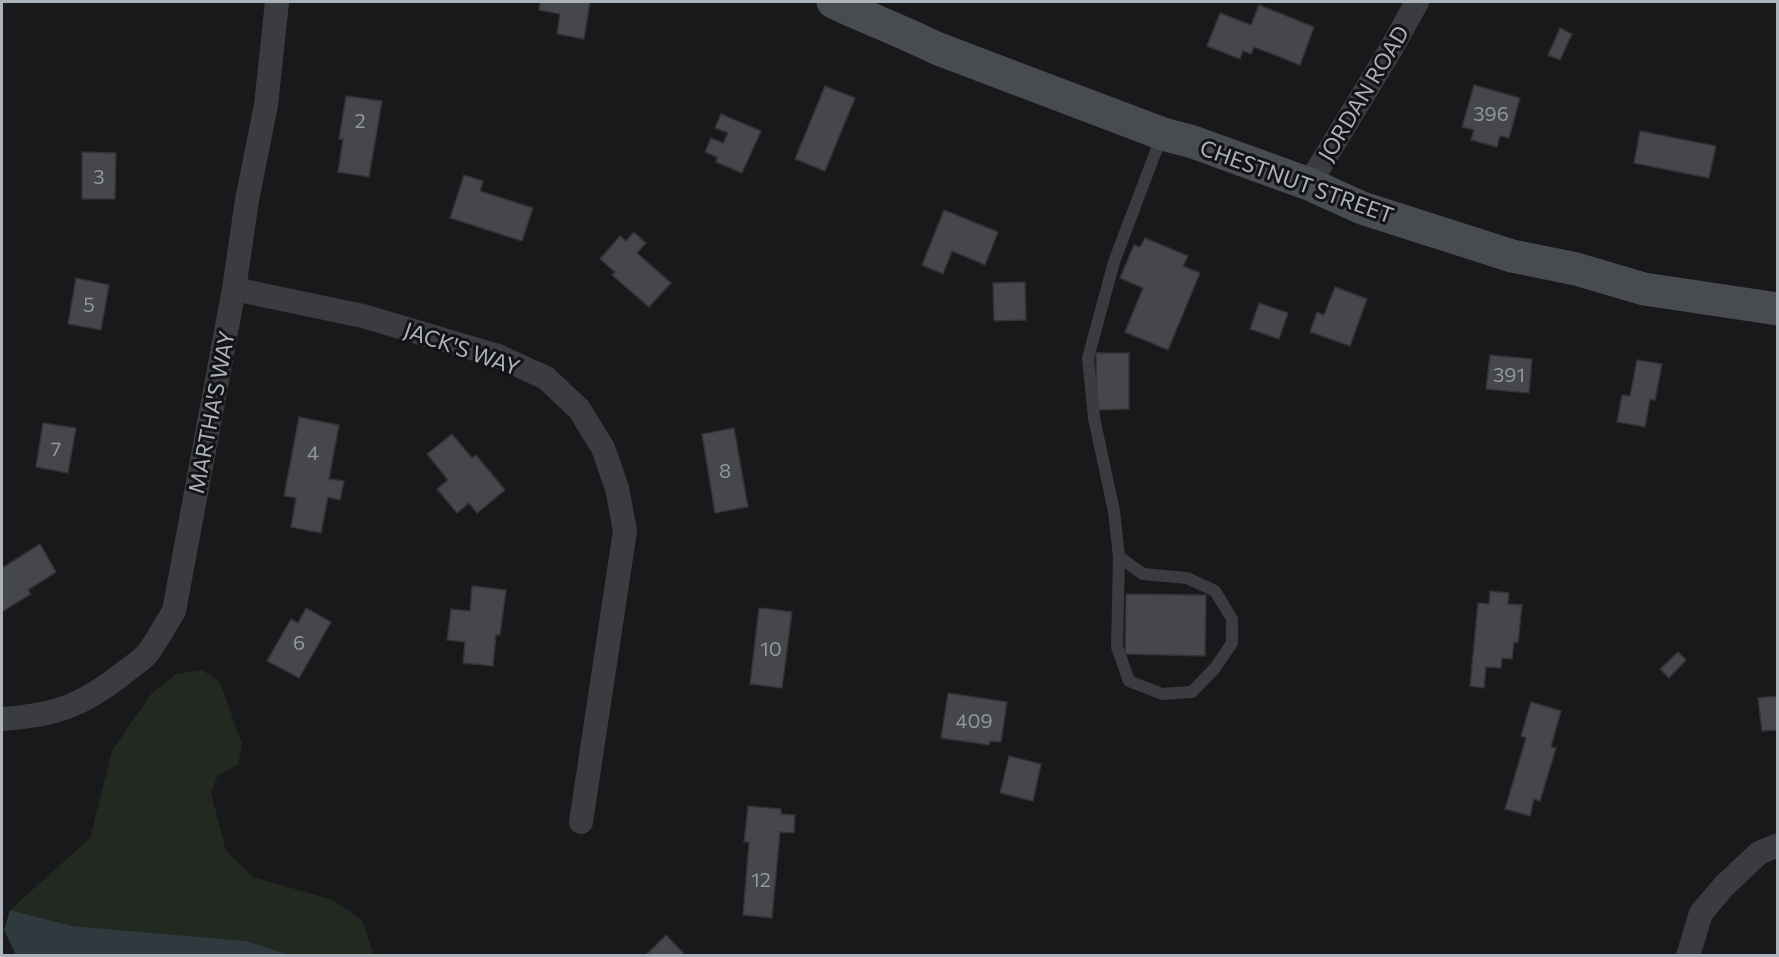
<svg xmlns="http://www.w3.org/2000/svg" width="1779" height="957" viewBox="0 0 1779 957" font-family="Commissioner,sans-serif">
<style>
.green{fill:#212921}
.water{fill:#2f3a3f}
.building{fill:#46474b;stroke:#333337;stroke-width:1.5}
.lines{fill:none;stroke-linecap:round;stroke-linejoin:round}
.lane{stroke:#3a3c40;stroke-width:12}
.street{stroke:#3a3c40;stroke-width:24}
.secondary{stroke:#484b50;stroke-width:33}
.labels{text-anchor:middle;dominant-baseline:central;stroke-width:6;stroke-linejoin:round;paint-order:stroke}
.number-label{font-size:20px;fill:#92979e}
.street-label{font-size:22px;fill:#acb2ba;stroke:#141416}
</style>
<rect width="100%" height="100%" fill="#19191b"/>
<!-- green -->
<polygon class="green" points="202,670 220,682 242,744 238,765 218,775 211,793 226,851 253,877 333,900 362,920 374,955 289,955 246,941 72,926 10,910 90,838 112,751 151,694 176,674"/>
<!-- water -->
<polygon class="water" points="10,910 72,926 246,941 289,955 16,955 4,930"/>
<!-- building -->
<g class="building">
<polygon points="540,2 590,2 584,39 557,34 560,14 539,10"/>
<polygon points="1259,5 1314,27 1300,65 1254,47 1251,54 1243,51 1240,59 1207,46 1220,13 1251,25"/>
<polygon points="1560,28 1572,34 1560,60 1548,55"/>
<polygon points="1474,85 1520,98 1509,138 1500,136 1497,147 1471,140 1474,130 1462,127"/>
<polygon points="825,86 855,98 825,171 795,159"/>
<polygon points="346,96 382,101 369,177 338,172 343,139 339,139"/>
<polygon points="721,114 761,131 742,173 716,162 717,157 705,152 711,138 723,143 728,133 715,128"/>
<polygon points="1640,131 1716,146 1709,178 1634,163"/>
<polygon points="82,152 116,153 115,199 82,199"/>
<polygon points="464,175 483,181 480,191 533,208 522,241 450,218"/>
<polygon points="944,210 998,232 985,265 952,251 943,274 922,265"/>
<polygon points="634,232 646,243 637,253 671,283 649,307 612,275 615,272 600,259 620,236 626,241"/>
<polygon points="1145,238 1188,256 1183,266 1200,273 1168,350 1125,332 1143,288 1120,278 1134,245 1140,247"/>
<polygon points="76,278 109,285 101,330 68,324"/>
<polygon points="1025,282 1026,320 994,321 993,283"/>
<polygon points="1335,287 1367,299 1350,346 1310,332 1317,312 1324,315"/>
<polygon points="1259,303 1288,313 1279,339 1250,329"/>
<polygon points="1096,353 1129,353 1129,409 1097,410"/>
<polygon points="1490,355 1532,359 1529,393 1486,389"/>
<polygon points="1637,360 1662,364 1655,400 1650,399 1645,427 1617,422 1622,395 1630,396"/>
<polygon points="299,417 339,425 329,479 344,481 340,500 328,497 321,533 291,527 296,498 284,496"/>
<polygon points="43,423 76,428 68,473 36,467"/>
<polygon points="734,428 748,507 715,513 702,434"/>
<polygon points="452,434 472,458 476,455 505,490 477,513 469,503 457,513 437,489 448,480 427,454"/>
<polygon points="40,544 56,572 28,590 31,594 2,612 2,568"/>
<polygon points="472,586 506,590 500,635 496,635 493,666 463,663 465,642 447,640 451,609 470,611"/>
<polygon points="1490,591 1509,593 1508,604 1522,605 1518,643 1514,642 1512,659 1502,658 1501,668 1486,667 1484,688 1470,686 1478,603 1489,604"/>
<polygon points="1126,594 1206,595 1205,656 1125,654"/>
<polygon points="306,608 331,622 299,678 267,661 291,619 298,623"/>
<polygon points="759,608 792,612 782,688 750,684"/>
<polygon points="1678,652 1686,660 1669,678 1660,669"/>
<polygon points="948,693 1007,702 1001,742 990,741 989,745 941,738"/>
<polygon points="1778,696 1778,730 1762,731 1758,698"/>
<polygon points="1531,702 1561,711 1551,747 1556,748 1540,801 1534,799 1530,816 1505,809 1526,738 1521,736"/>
<polygon points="1009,756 1041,764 1033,801 1000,793"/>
<polygon points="748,806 781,809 781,814 795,815 794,833 780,832 772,918 743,915 749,842 744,842"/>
<polygon points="666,935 686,956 645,956"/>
</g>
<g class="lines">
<!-- lane -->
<polyline class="lane" points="1119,557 1143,574 1187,578 1215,591 1232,619 1232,643 1215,668 1192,692 1162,694 1129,681 1117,647 1119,557 1114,511 1094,418 1088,358 1114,262 1162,135"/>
<!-- street -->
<g class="street">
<polyline points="1309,184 1391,49 1417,2"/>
<polyline points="234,289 363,316 498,356 546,378 579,409 603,448 617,488 625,531 581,822"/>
<path d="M2 719C56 715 82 706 125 672 132 666 141 661 147 654 157 641 165 625 174 611L234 289 247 200 266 105 277 2"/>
<polyline points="1688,956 1701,913 1724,886 1759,853 1778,845"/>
</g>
<!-- secondary -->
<path class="secondary" d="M833 2C867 18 902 31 936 48L1163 134 1193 142 1309 184 1362 208 1512 256 1576 269 1644 289 1778 309"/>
</g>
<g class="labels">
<!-- number labels -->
<g class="number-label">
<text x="1491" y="113">396</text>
<text x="360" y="120">2</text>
<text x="99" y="176">3</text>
<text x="89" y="304">5</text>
<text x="1509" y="374">391</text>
<text x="56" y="448">7</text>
<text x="313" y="452">4</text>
<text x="725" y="470">8</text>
<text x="299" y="642">6</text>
<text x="771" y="648">10</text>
<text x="974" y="720">409</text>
<text x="761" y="879">12</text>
</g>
<!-- street labels -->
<g class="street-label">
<text transform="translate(1363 93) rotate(-59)">JORDAN ROAD</text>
<text transform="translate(1297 181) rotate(20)">CHESTNUT STREET</text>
<text transform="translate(462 348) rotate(19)">JACK'S WAY</text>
<text transform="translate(211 412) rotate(-79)">MARTHA'S WAY</text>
</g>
</g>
<!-- border -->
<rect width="1779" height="957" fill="none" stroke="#acb2ba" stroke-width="6"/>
</svg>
